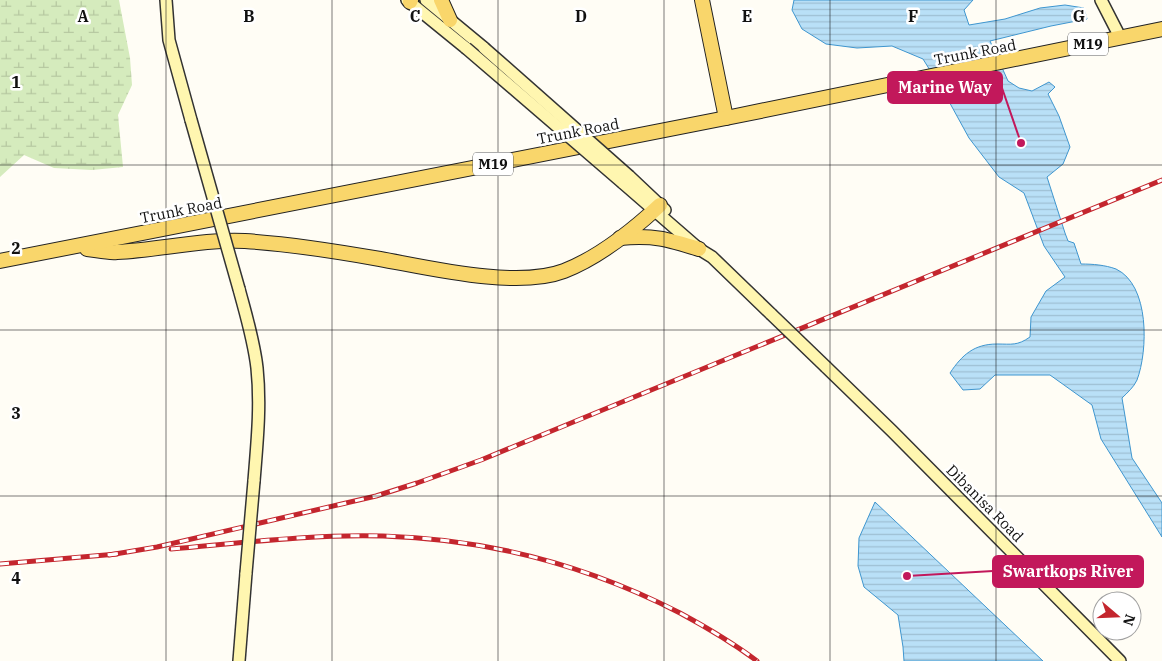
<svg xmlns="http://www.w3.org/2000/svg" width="1162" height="661" viewBox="0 0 1162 661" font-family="'IBM Plex Serif',serif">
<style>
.wetland{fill:url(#wetland-marsh)}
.water{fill:url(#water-rules);stroke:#3f96cf}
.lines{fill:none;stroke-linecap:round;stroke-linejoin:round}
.secondary-casing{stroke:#333;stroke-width:14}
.primary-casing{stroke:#222;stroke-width:16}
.secondary{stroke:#fff6b0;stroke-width:11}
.primary{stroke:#f9d66b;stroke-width:14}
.rail-casing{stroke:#c4262e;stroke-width:5}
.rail{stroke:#fff;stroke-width:3;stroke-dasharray:9;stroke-linecap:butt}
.secondary-bridge-casing{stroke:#333;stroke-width:14;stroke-linecap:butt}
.secondary-bridge{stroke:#fff6b0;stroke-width:11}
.grid{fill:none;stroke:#111;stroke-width:1;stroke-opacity:0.55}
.labels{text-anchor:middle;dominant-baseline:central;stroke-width:5;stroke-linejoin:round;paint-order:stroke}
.shield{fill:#fff;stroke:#585858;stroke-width:1}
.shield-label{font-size:14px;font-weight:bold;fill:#111}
.street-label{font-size:15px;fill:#111;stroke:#fff}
.grid-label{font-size:16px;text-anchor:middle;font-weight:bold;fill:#111;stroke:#fff;stroke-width:5;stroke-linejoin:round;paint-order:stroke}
.leader{fill:none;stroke:#c2185b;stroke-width:2}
.callout-dot{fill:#c2185b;stroke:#fff;stroke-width:2}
.callout{fill:#c2185b;stroke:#c2185b;stroke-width:2}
.callout-label{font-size:16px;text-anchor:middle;font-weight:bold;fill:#fff}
</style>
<defs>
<pattern id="wetland-marsh" width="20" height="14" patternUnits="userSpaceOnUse" patternTransform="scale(1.25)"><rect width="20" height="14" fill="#d5ebbd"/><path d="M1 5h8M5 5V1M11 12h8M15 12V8" fill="none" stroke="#b6c8a1"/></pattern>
<pattern id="water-rules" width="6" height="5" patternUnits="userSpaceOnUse" patternTransform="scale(1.25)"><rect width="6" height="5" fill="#b9e0f7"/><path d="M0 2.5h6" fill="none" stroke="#9ebfd3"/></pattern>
</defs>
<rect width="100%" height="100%" fill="#fffdf5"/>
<!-- wetland -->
<polygon class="wetland" points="0,0 119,0 130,58 132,85 118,115 123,167 92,170 54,168 24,155 0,177"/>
<!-- water -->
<g class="water">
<path d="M794 0H973L964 10 969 25 1005 19 1040 8 1065 5 1084 8 1087 19 1051 26 990 41 1008 81 1019 88 1032 91 1049 82 1055 87 1048 94 1059 116 1070 147 1063 164 1047 177 1065 233 1068 241 1074 243 1081 264C1093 264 1105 265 1116 269 1150 285 1148 351 1137 380 1134 387 1127 393 1122 398L1132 458 1162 503V537L1101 439 1092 405 1050 375H995L980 389 963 390 950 373C962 355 974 344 997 344 1012 344 1017 346 1030 337L1031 317 1046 291 1065 277 1044 246 1024 193 999 177 969 138 946 96 923 59 892 46 857 48 826 44 802 29 792 10Z"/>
<polygon points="875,502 1043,661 904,661 903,647 898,615 864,587 858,566 859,538"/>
</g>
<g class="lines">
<!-- secondary casing -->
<g class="secondary-casing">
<g id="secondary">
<polyline points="166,0 169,40 191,120"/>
<polyline points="407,0 466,48"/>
<polyline points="426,0 484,48"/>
<polyline points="1101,0 1120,37"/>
<polyline points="629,176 665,210"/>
<polyline points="623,183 699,249 712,257 771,314"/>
<path d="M239 289C246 315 254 341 257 368 261 406 257 443 254 481"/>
<polyline points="826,367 892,431 1120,661"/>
<polyline points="239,661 246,573"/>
</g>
</g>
<!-- primary casing -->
<g class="primary-casing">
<g id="primary">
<polyline points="441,0 450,20"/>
<polyline points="702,0 726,118"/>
<polyline points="410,2 411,0"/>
<path d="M620 238C654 235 667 239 699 249"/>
<path d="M87 249C97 250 107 253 117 252 160 250 202 239 245 241 291 244 335 251 380 259 430 268 517 289 564 271 600 257 632 231 660 205"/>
<polyline points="0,261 726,118 1162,29"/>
</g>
</g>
<!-- secondary -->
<use href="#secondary" class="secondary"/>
<!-- primary -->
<use href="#primary" class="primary"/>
<!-- rail casing -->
<g class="rail-casing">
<g id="rail">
<path d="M171 549C241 543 312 534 383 536 487 539 587 565 680 613 706 627 733 643 757 661"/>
<polyline points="109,555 157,547 376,496 417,483 481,460 1162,180"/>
<polyline points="0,564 117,554"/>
</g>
</g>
<!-- rail -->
<use href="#rail" class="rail"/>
<!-- secondary-bridge casing -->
<g class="secondary-bridge-casing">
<g id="secondary-bridge">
<polyline points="466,48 623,183"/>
<polyline points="484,48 629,176"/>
<polyline points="191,120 239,289"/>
<polyline points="771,314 826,367"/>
<polyline points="246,573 254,481"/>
</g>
</g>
<!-- secondary-bridge -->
<use href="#secondary-bridge" class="secondary-bridge"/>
</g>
<!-- grid -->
<path class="grid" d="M166 0V661M332 0V661M498 0V661M664 0V661M830 0V661M996 0V661M0 165H1162M0 330H1162M0 496H1162"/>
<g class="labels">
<!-- shield labels -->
<g class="shield">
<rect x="1068" y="32.5" width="40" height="23" rx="4"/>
<rect x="473" y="152.5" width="40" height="23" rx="4"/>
</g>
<g class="shield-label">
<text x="1088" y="44">M19</text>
<text x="493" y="164">M19</text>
</g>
<!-- street labels -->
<g class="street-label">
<text transform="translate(975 52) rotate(-11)">Trunk Road</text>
<text transform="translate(578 131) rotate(-11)">Trunk Road</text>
<text transform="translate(181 210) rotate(-11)">Trunk Road</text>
<text transform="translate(985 503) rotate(45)">Dibanisa Road</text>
</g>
</g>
<g class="grid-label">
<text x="83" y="22">A</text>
<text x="249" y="22">B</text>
<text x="415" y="22">C</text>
<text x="581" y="22">D</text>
<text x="747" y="22">E</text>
<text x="913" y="22">F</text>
<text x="1079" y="22">G</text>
<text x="16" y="88">1</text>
<text x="16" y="254">2</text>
<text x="16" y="419">3</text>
<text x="16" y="584">4</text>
</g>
<!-- callouts -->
<path class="leader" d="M1021 143L1002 88M907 576L993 571"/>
<g class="callout-dot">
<circle cx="1021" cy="143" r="5"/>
<circle cx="907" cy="576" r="5"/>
</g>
<g class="callout">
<rect x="888" y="72" width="114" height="31" rx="5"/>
<rect x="993" y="556" width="150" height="31" rx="5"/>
</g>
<g class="callout-label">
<text x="945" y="93">Marine Way</text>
<text x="1068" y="577">Swartkops River</text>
</g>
<!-- north arrow -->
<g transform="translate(1117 616) rotate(109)"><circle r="24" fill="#ffffff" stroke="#a0a0a0"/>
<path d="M0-4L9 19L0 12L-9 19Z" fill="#c4262e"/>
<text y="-8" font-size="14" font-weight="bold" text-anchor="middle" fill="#111111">N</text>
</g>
</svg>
